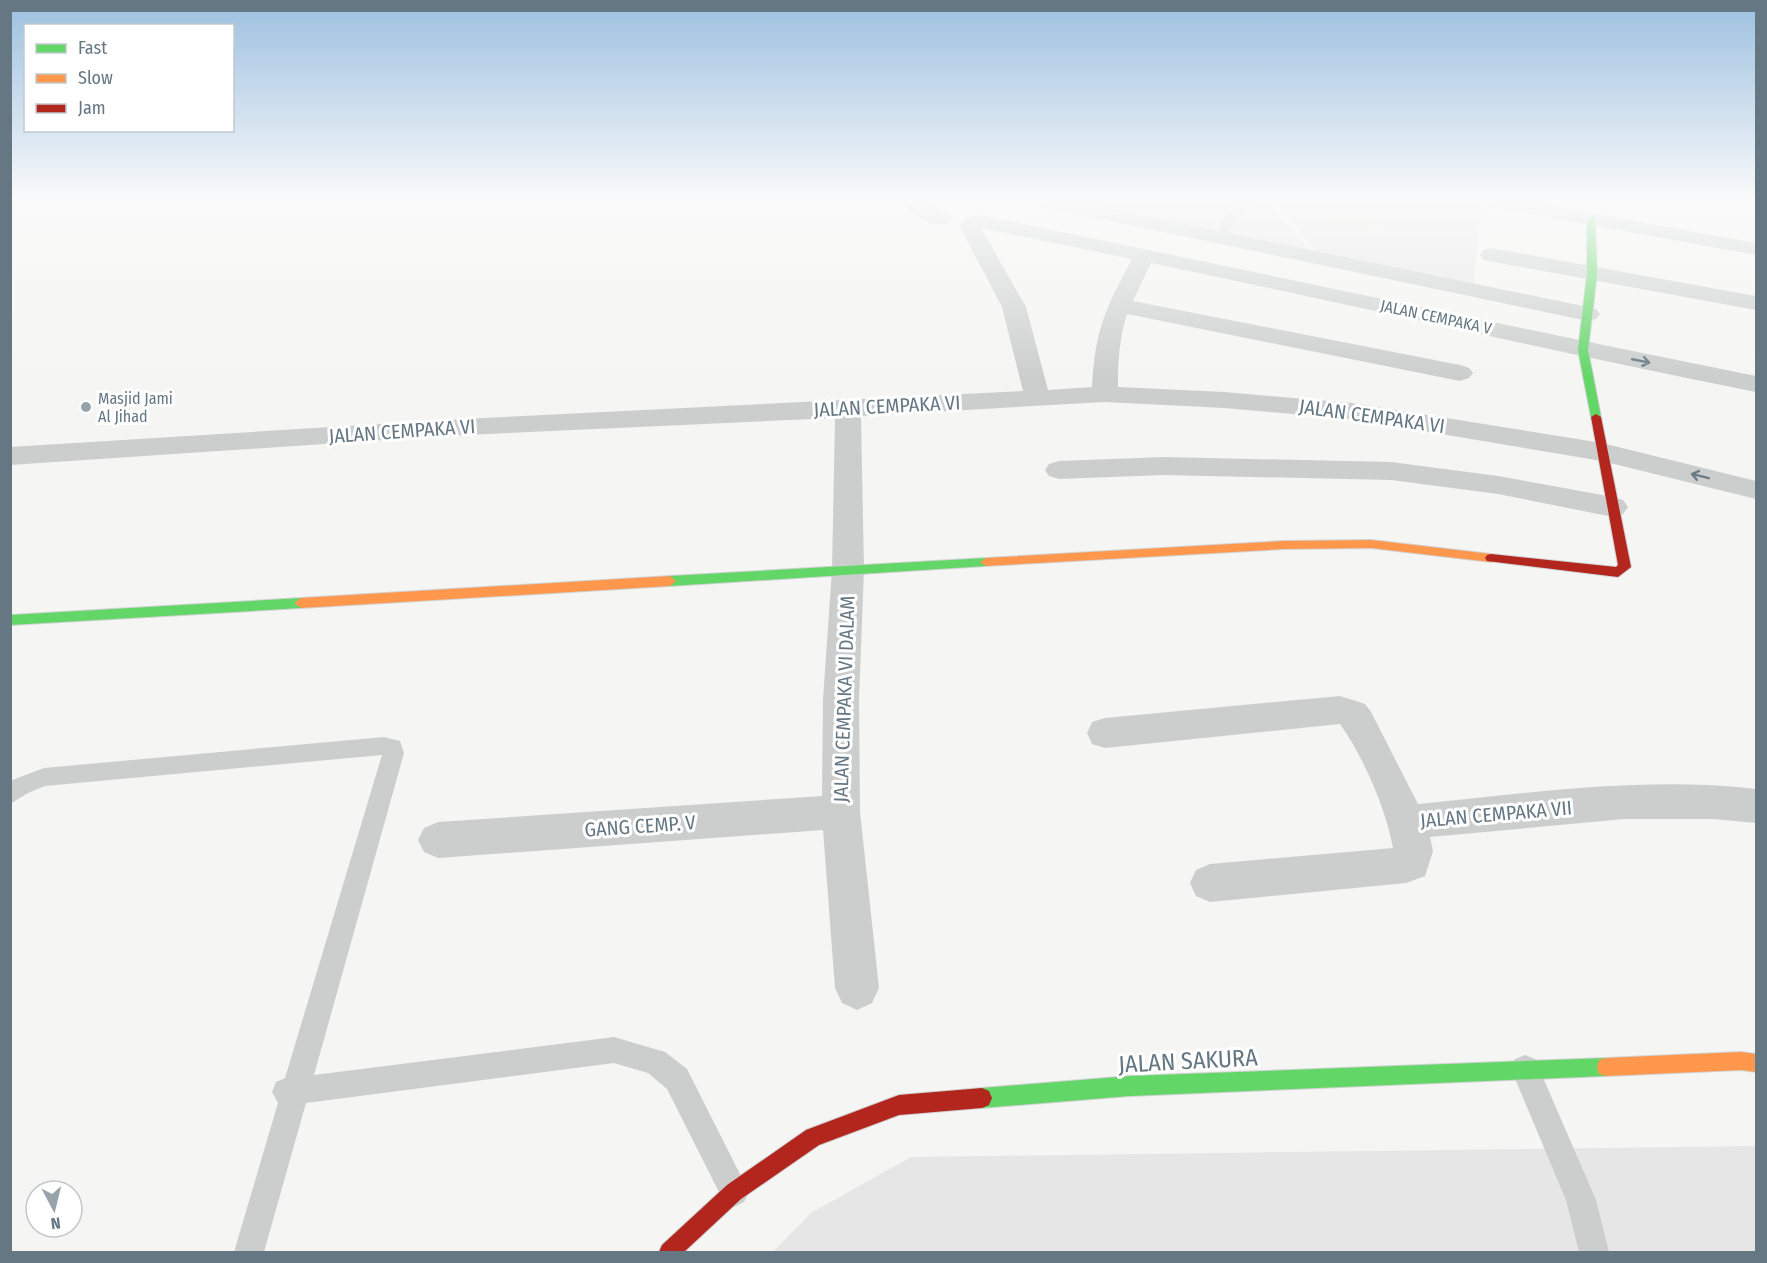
<svg xmlns="http://www.w3.org/2000/svg" width="1767" height="1263" viewBox="0 0 1767 1263" font-family="'Fira Sans Condensed',sans-serif">
<style>
.built{fill:#e5e6e5}
.green{fill:#e4e8e1}
.lines{fill:none;stroke-linecap:round;stroke-linejoin:round}
.fast-casing{stroke:#d2d3d4;stroke-width:2}
.slow-casing{stroke:#d2d3d4;stroke-width:2}
.jam-casing{stroke:#d2d3d4;stroke-width:2}
.lane{fill:#cccece;fill-rule:evenodd}
.street{fill:#cccece;fill-rule:evenodd}
.fast{fill:#63d668;fill-rule:evenodd}
.slow{fill:#ff974d;fill-rule:evenodd}
.jam{fill:#b3261e;fill-rule:evenodd}
.oneway{stroke:#697b87}
.poi-dot{fill:#97a3aa;stroke:#fff;stroke-width:2}
.labels{text-anchor:middle;dominant-baseline:central;stroke-width:6;stroke-linejoin:round;paint-order:stroke}
.far-street-label{font-size:16px;fill:#647783;stroke:#fff}
.far-poi-label{font-size:16px;fill:#647783;stroke:#fff;text-anchor:start}
.street-label{font-size:20px;fill:#647783;stroke:#fff}
.near-street-label{font-size:24px;fill:#647783;stroke:#fff}
</style>
<rect width="100%" height="100%" fill="#f5f5f3"/>
<!-- built -->
<g class="built">
<polygon points="1061,201 1266,201 1313,254 1288,249"/>
<polygon points="1273,201 1482,201 1473,287 1319,255"/>
<polygon points="1756,1146 1756,1252 773,1252 811,1213 911,1157"/>
</g>
<!-- green -->
<polygon class="green" points="1294,201 1392,201 1385,233 1289,215"/>
<g class="lines">
<!-- fast casing -->
<g class="fast-casing">
<g id="fast">
<polygon points="1591,216 1595,219 1597,274 1588,350 1601,417 1596,420 1591,417 1578,350 1587,274 1587,219"/>
<polygon points="986,558 992,562 986,566 670,586 664,581 670,576"/>
<polygon points="301,598 308,603 301,608 10,625 10,615"/>
<polygon points="1606,1058 1613,1060 1615,1067 1613,1074 1606,1076 1130,1096 982,1108 975,1105 972,1098 975,1091 982,1088 1130,1076"/>
</g>
</g>
<!-- slow casing -->
<g class="slow-casing">
<g id="slow">
<polygon points="1371,540 1491,554 1497,558 1491,562 1371,548 1283,549 986,566 980,562 986,558 1283,541"/>
<polygon points="670,576 676,581 670,586 301,608 294,603 301,598"/>
<polygon points="1741,1052 1756,1054 1756,1072 1741,1070 1606,1076 1599,1074 1597,1067 1599,1060 1606,1058"/>
</g>
</g>
<!-- jam casing -->
<g class="jam-casing">
<g id="jam">
<polygon points="1596,414 1601,417 1631,567 1618,577 1487,561 1485,558 1487,555 1491,554 1616,567 1618,565 1591,417"/>
<polygon points="982,1088 989,1091 992,1098 989,1105 982,1108 899,1115 819,1145 741,1199 684,1252 659,1252 662,1245 727,1185 806,1130 899,1095"/>
</g>
</g>
<!-- lane -->
<g class="lane">
<polygon points="1239,201 1251,201 1234,222 1226,241 1218,241 1216,238 1222,221"/>
<polygon points="384,737 400,741 404,753 314,1075 614,1037 665,1052 687,1069 744,1182 749,1192 744,1202 734,1207 724,1202 667,1089 648,1073 614,1063 306,1103 264,1252 234,1252 278,1103 272,1092 276,1082 285,1078 382,755 45,786 28,793 10,804 10,781 44,768"/>
<polygon points="1525,1055 1535,1059 1596,1200 1609,1252 1579,1252 1566,1200 1511,1069 1515,1059"/>
</g>
<!-- street -->
<g class="street">
<path d="M902 201H923C933 211 947 211 952 219L949 223C930 228 913 216 902 201Z"/>
<polygon points="1034,201 1072,201 1588,307 1596,309 1600,314 1596,319 1588,321 1044,207 1037,205"/>
<polygon points="1483,201 1525,201 1756,243 1756,255 1493,207 1486,205"/>
<path d="M979 215C1238 268 1497 324 1756 376V392C1554 352 1353 305 1151 263L1133 301 1460 365 1469 368 1473 373 1469 378 1460 381 1127 314C1119 339 1118 362 1118 387L1224 392 1352 403 1602 443 1756 481V499L1602 461 1352 419 1224 408 1105 402 861 416 864 570 859 699 860 812 879 988 872 1003 857 1010 842 1003 835 988 823 830 438 858 424 852 418 840 424 828 438 822 822 796 823 699 832 570 835 418 443 436 10 465V447L443 420 1023 391 1002 307 960 227 965 218ZM981 228 1132 259C1105 309 1095 330 1092 387L1048 390 1026 307Z"/>
<polygon points="1491,248 1756,296 1756,310 1483,260 1480,255 1483,250"/>
<polygon points="1164,457 1391,462 1498,476 1613,497 1623,500 1628,507 1623,514 1613,517 1498,494 1391,480 1164,475 1059,479 1049,476 1045,470 1049,464 1059,461"/>
<path d="M1340 696 1365 704 1371 712 1418 804C1530 793 1644 776 1756 789V823L1713 819H1625L1430 837 1433 851 1425 876 1406 883 1210 902 1196 896 1190 883 1196 870 1210 864 1393 848C1386 809 1363 756 1340 724L1105 748 1092 744 1087 733 1092 722 1105 718Z"/>
</g>
<!-- fast -->
<use href="#fast" class="fast"/>
<!-- slow -->
<use href="#slow" class="slow"/>
<!-- jam -->
<use href="#jam" class="jam"/>
</g>
<!-- one-way arrows -->
<defs><path id="oneway-shaft" d="M-6 0H5M1.5-3L5.5 0L1.5 3" fill="none" stroke-width="1.6" stroke-linecap="round" stroke-linejoin="round" transform="scale(1.5)"/></defs>
<g class="oneway">
<use href="#oneway-shaft" transform="translate(1641 361) rotate(11)"/>
<use href="#oneway-shaft" transform="translate(1700 476) rotate(-166)"/>
</g>
<!-- sky -->
<linearGradient id="sky" x2="0" y2="1"><stop stop-color="#9cc0e0"/><stop offset="0.53" stop-color="#fafafa"/><stop offset="1" stop-color="#fafafa" stop-opacity="0"/></linearGradient>
<rect width="1767" height="378" fill="url(#sky)"/>
<!-- markers -->
<circle class="poi-dot" cx="86" cy="407" r="6"/>
<g class="labels">
<!-- far-street labels -->
<g class="far-street-label">
<text transform="translate(1436 317) rotate(12)">JALAN CEMPAKA V</text>
</g>
<!-- far-poi labels -->
<g class="far-poi-label">
<text x="98" y="398">Masjid Jami<tspan x="98" dy="18">Al Jihad</tspan></text>
</g>
<!-- street labels -->
<g class="street-label">
<text transform="translate(887 406) rotate(-3)">JALAN CEMPAKA VI</text>
<text transform="translate(1372 416) rotate(8)">JALAN CEMPAKA VI</text>
<text transform="translate(402 431) rotate(-4)">JALAN CEMPAKA VI</text>
<text transform="translate(844 699) rotate(-88)">JALAN CEMPAKA VI DALAM</text>
<text transform="translate(1496 814) rotate(-5)">JALAN CEMPAKA VII</text>
<text transform="translate(640 826) rotate(-4)">GANG CEMP. V</text>
</g>
<!-- near-street labels -->
<g class="near-street-label">
<text transform="translate(1188 1061) rotate(-3)">JALAN SAKURA</text>
</g>
</g>
<!-- border -->
<rect width="1767" height="1263" fill="none" stroke="#647783" stroke-width="24"/>
<!-- legend -->
<rect x="24" y="24" width="210" height="108" fill="#ffffff" stroke="#c1c9cd" stroke-width="1.5"/>
<rect x="36" y="44" width="30" height="9" fill="#63d668" stroke="#c1c9cd" stroke-width="1.5"/>
<text x="78" y="54" font-size="18" fill="#647783">Fast</text>
<rect x="36" y="74" width="30" height="9" fill="#ff974d" stroke="#c1c9cd" stroke-width="1.5"/>
<text x="78" y="84" font-size="18" fill="#647783">Slow</text>
<rect x="36" y="104" width="30" height="9" fill="#b3261e" stroke="#c1c9cd" stroke-width="1.5"/>
<text x="78" y="114" font-size="18" fill="#647783">Jam</text>
<!-- north arrow -->
<g transform="translate(54 1209) rotate(173)"><circle r="28" fill="#ffffff" stroke="#c1c9cd" stroke-width="1.5"/>
<path d="M0-4.5L10 22L0 15L-10 22Z" fill="#97a3aa"/>
<text y="-9" font-size="16" font-weight="bold" text-anchor="middle" fill="#647783">N</text>
</g>
</svg>
